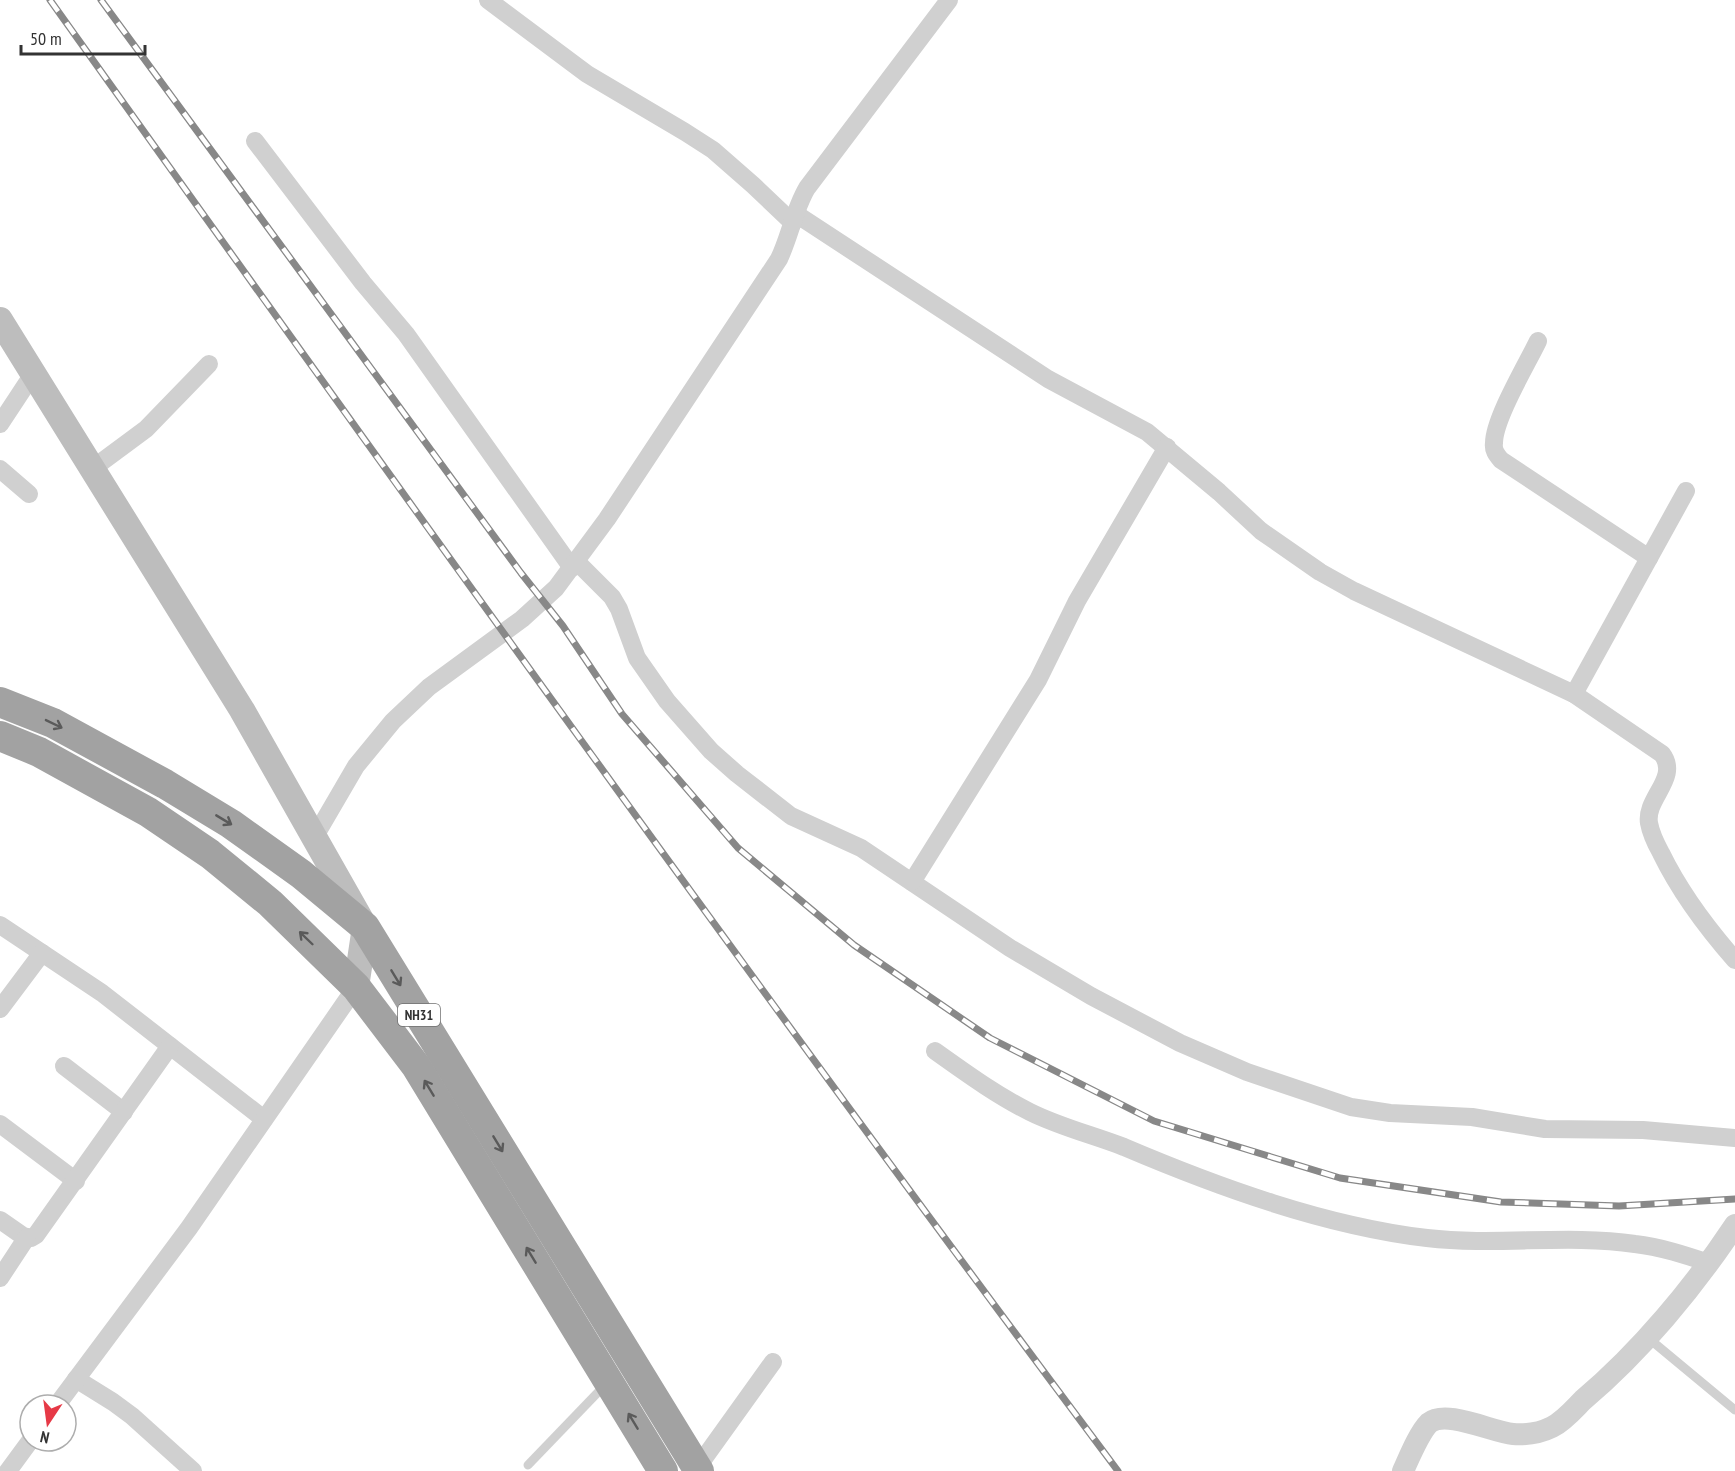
<svg xmlns="http://www.w3.org/2000/svg" width="1735" height="1471" viewBox="0 0 1735 1471" font-family="'PT Sans Narrow',sans-serif">
<style>
.lines{fill:none;stroke-linecap:round;stroke-linejoin:round}
.service{stroke:#d0d0d0;stroke-width:9}
.minor{stroke:#d0d0d0;stroke-width:18}
.tertiary{stroke:#d0d0d0;stroke-width:22}
.secondary{stroke:#bdbdbd;stroke-width:26}
.trunk{stroke:#a2a2a2;stroke-width:30}
.rail-casing{stroke:#888;stroke-width:7}
.rail{stroke:#fff;stroke-width:4.5;stroke-dasharray:14;stroke-linecap:butt}
.oneway{stroke:#5a5a5a}
.labels{text-anchor:middle;dominant-baseline:central;stroke-width:6;stroke-linejoin:round;paint-order:stroke}
.shield{fill:#fff;stroke:#707070;stroke-width:1.5}
.shield-label{font-size:14px;font-weight:bold;fill:#333}
</style>
<rect width="100%" height="100%" fill="#fff"/>
<g class="lines">
<!-- service -->
<g class="service">
<polyline points="1647,1337 1735,1410"/>
<polyline points="528,1465 605,1385"/>
</g>
<!-- minor -->
<g class="minor">
<polyline points="488,0 587,74 685,132 713,150 753,185 793,223"/>
<polyline points="255,141 363,283 406,334 572,568"/>
<path d="M796 214 1048 379 1147 432 1219 492 1261 531 1320 572 1354 591 1574 694 1662 754C1680 778 1645 798 1649 823 1651 834 1656 844 1661 853 1680 892 1706 927 1735 960"/>
<path d="M1538 341C1527 364 1494 419 1494 443 1493 450 1496 454 1501 460L1649 558"/>
<polyline points="0,424 33,374"/>
<polyline points="0,469 29,494"/>
<polyline points="92,469 146,429 209,364"/>
<polyline points="577,562 612,597 619,609 637,658 667,701 711,751 737,774 791,816 861,848 1010,948 1091,996 1180,1043 1247,1072 1351,1107 1390,1113 1472,1117 1545,1129 1643,1130 1735,1138"/>
<polyline points="1574,694 1686,491"/>
<path d="M314 838 356 766 393 721 429 687 522 619 556 588 607 519 779 259C790 236 794 210 807 188L949 0"/>
<polyline points="912,882 1038,680 1077,601 1167,447"/>
<polyline points="0,925 102,993 264,1119"/>
<polyline points="0,1009 42,953"/>
<path d="M935 1051C966 1073 996 1095 1030 1112 1060 1127 1093 1135 1124 1147 1218 1187 1325 1226 1427 1238 1496 1246 1568 1234 1635 1244 1661 1247 1685 1255 1709 1263"/>
<polyline points="64,1066 124,1112"/>
<polyline points="0,1124 76,1181"/>
<polyline points="0,1220 23,1236 31,1238 36,1235 170,1046"/>
<polyline points="0,1278 27,1237"/>
<polyline points="76,1379 113,1402 132,1416 193,1471"/>
<polyline points="57,1405 189,1228 356,987"/>
<polyline points="697,1468 773,1362"/>
<polyline points="8,1471 30,1441"/>
</g>
<!-- tertiary -->
<path class="tertiary" d="M1403 1471C1409 1458 1419 1433 1429 1423 1446 1409 1492 1432 1513 1434 1526 1435 1540 1433 1552 1427 1564 1421 1574 1409 1583 1400 1640 1352 1694 1287 1735 1225"/>
<!-- secondary -->
<polyline class="secondary" points="0,320 242,710 365,927 356,987"/>
<!-- trunk -->
<g class="trunk">
<polyline points="0,702 53,723 165,784 231,824 301,874 365,927 699,1471"/>
<polyline points="0,736 39,752 148,812 210,854 270,903 356,987 416,1066 663,1471"/>
</g>
<!-- rail casing -->
<g class="rail-casing">
<g id="rail">
<path d="M50 0C402 493 755 986 1118 1471"/>
<polyline points="101,0 521,573 563,626 622,714 738,848 854,945 990,1038 1154,1121 1340,1178 1501,1202 1619,1206 1735,1199"/>
</g>
</g>
<!-- rail -->
<use href="#rail" class="rail"/>
</g>
<!-- one-way arrows -->
<defs><path id="oneway-shaft" d="M-6 0H5M1.5-3L5.5 0L1.5 3" fill="none" stroke-width="1.6" stroke-linecap="round" stroke-linejoin="round" transform="scale(1.5)"/></defs>
<g class="oneway">
<use href="#oneway-shaft" transform="translate(54 724) rotate(26)"/>
<use href="#oneway-shaft" transform="translate(224 820) rotate(31)"/>
<use href="#oneway-shaft" transform="translate(306 938) rotate(-136)"/>
<use href="#oneway-shaft" transform="translate(396 978) rotate(59)"/>
<use href="#oneway-shaft" transform="translate(429 1088) rotate(-121)"/>
<use href="#oneway-shaft" transform="translate(498 1144) rotate(59)"/>
<use href="#oneway-shaft" transform="translate(531 1255) rotate(-121)"/>
<use href="#oneway-shaft" transform="translate(633 1421) rotate(-121)"/>
</g>
<g class="labels">
<!-- shield labels -->
<rect class="shield" x="398" y="1004" width="42" height="22" rx="4.5"/>
<g class="shield-label">
<text x="419" y="1015">NH31</text>
</g>
</g>
<!-- north arrow -->
<g transform="translate(48 1423) rotate(193)"><circle r="28" fill="#ffffff" stroke="#adadad" stroke-width="1.5"/>
<path d="M0-4.5L10 22L0 15L-10 22Z" fill="#e63946"/>
<text y="-9" font-size="16" font-weight="bold" text-anchor="middle" fill="#333333">N</text>
</g>
<!-- scale -->
<path d="M21 45v9h124v-9" fill="none" stroke="#333333" stroke-width="3"/>
<text x="30" y="45" font-size="18" fill="#333333" stroke="#ffffff" stroke-width="4.5" paint-order="stroke">50 m</text>
</svg>
